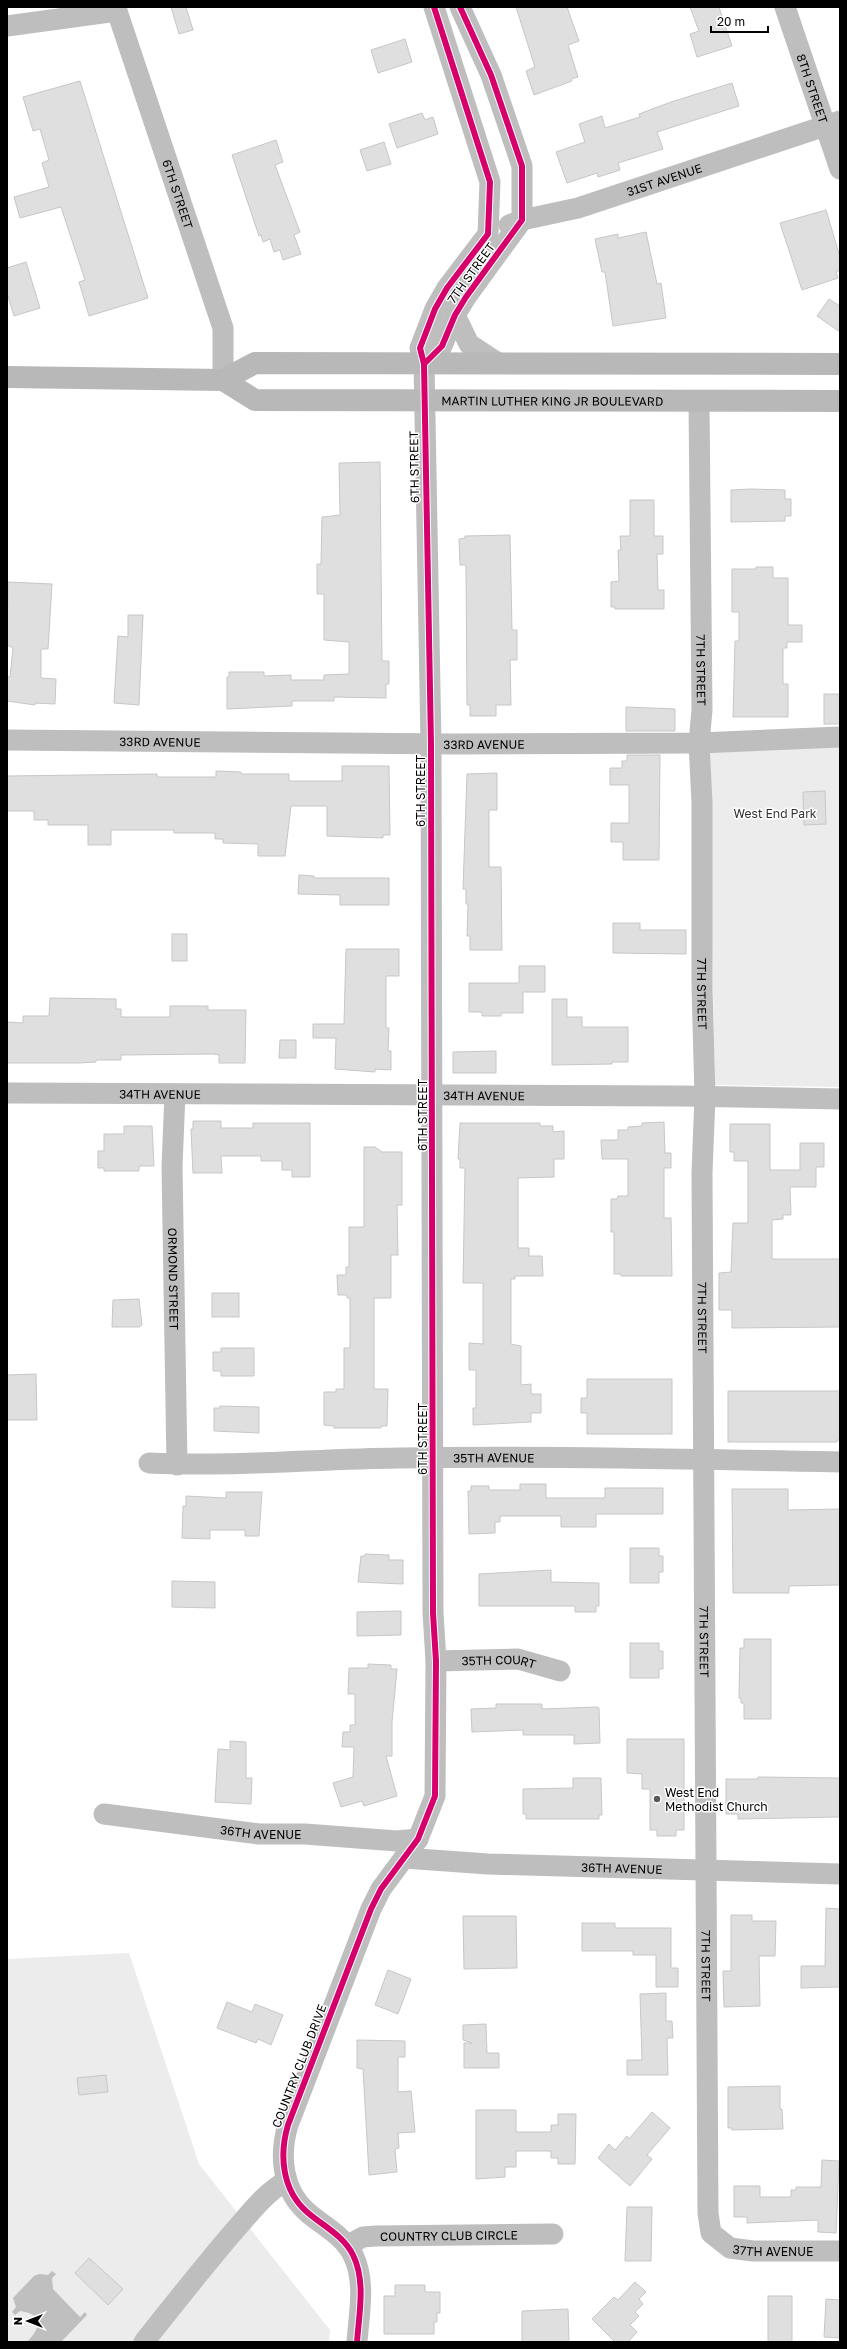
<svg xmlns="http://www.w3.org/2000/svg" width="847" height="2349" viewBox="0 0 847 2349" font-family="'Golos Text',sans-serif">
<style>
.green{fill:#ececec}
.water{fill:#bfbfbf}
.building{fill:#dfdfdf;stroke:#c7c7c7}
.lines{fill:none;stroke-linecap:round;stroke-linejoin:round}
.minor{stroke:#bebebe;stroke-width:21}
.secondary{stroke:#b8b8b8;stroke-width:22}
.cycleway-casing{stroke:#fff;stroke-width:8}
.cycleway{stroke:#d6006c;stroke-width:6}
.poi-dot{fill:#595959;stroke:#fff;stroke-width:1.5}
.labels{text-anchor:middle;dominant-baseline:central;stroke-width:3;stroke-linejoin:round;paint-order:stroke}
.street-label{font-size:12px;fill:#000;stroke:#fff}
.park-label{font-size:12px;fill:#333;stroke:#fff}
.poi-label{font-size:12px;fill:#000;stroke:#fff;text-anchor:start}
</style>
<rect width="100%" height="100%" fill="#fff"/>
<!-- green -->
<g class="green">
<polygon points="708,747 840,747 840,1087 715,1085"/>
<polygon points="129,1953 199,2164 330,2330 329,2342 7,2342 7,1959"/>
</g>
<!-- water -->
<path class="water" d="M52 2271 56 2274 52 2278 53 2289 80 2317 85 2312 87 2315 61 2342H27C41 2328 44 2314 20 2311L15 2315 12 2312 16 2307 13 2298 34 2276 39 2274 48 2275Z"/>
<!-- building -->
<g class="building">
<polygon points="171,7 186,7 193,30 179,34"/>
<polygon points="516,7 567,7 579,41 568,45 578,77 571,79 572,81 534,95 526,71 535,67"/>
<polygon points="690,7 719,7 732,46 697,57 690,34 699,31"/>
<polygon points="405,39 412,62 378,73 371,50"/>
<polygon points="80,81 148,298 89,316 79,282 85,280 61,207 20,218 14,197 49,187 42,163 49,160 40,129 33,131 23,97"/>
<polygon points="732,83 739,106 657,132 663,149 618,163 620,170 598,177 597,173 567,183 556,152 585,142 579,124 602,116 605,128 640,117 639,114 671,102"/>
<polygon points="422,113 425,120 433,117 438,134 397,148 389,124"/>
<polygon points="276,140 283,162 275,165 300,232 294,235 301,254 283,260 280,250 274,252 270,239 263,242 261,235 259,236 232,155"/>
<polygon points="384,142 391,164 367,171 360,150"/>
<polygon points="826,210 840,257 840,270 836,272 838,278 802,290 780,223"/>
<polygon points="646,232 657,284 661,283 666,318 613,326 605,272 602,272 595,239 618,234 618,238"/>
<polygon points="26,262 40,308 14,316 7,293 7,268"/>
<polygon points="829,299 840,306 840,332 817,316"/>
<polygon points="380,462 382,661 389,661 389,684 386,684 386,698 334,697 334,701 292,701 292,706 227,709 227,677 229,677 229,672 264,672 264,676 291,675 291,680 324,680 324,675 349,674 349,642 324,640 324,594 317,594 317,564 321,564 322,517 340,515 339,463"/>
<polygon points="751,489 785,490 785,499 791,499 791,516 785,516 785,521 731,522 731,490"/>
<polygon points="630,500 654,500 654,536 663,536 663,554 657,554 658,590 664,590 664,609 615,609 615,607 611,607 611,582 619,581 618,550 621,550 620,536 630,536"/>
<polygon points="510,535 512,630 517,630 517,660 510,660 511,705 496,705 496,716 470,716 470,705 467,705 466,565 460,565 459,539 465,538 465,536"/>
<polygon points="756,567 773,567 773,578 788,578 788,625 802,625 802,642 787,642 787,648 783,648 783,684 788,684 788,717 733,717 735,641 739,641 739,612 732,612 732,569 756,569"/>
<polygon points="8,582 52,584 48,649 41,649 41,678 56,679 55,704 35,703 35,705 7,701 7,677 10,677 13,648 7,645"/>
<polygon points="128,615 143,615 139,705 114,703 118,636 128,637"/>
<rect x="824" y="694" width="16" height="30"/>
<polygon points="626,707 675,709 675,731 626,731"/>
<polygon points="627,755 660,755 659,860 623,860 623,842 611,842 611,823 629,823 629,785 610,785 610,768 622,768 622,761 627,761"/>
<polygon points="342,766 389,766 390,835 383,835 383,838 327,836 327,806 291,806 285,856 258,856 258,844 223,843 223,839 215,839 215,833 174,833 174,830 111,830 111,845 88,845 88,825 48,825 48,820 34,820 34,811 7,811 7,776 157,774 157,777 216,777 216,771 241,772 241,774 289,774 289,781 342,781"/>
<polygon points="497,773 497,810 489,810 489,867 501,867 502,950 470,950 470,936 467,936 468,904 466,904 466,889 463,889 467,774"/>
<polygon points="825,791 826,824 804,825 803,792"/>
<polygon points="299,875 314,876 314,878 389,878 389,905 340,905 340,895 298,894"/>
<polygon points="613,923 640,923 640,930 686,930 686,954 613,953"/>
<rect x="172" y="934" width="15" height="27"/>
<polygon points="346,949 399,949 399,976 386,976 386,1028 389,1028 388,1051 391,1051 391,1070 375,1069 375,1072 335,1069 336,1038 313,1038 313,1024 344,1024"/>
<polygon points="519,966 545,966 545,992 523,992 523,1013 501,1013 501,1016 482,1016 482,1012 469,1012 469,983 519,983"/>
<polygon points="50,998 116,999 116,1009 121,1009 121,1017 170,1017 170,1006 208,1006 208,1010 246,1010 245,1063 219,1063 219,1055 213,1054 121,1055 121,1060 96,1060 96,1062 78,1063 7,1063 7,1022 23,1023 23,1016 49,1016"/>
<polygon points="552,999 567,999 567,1017 582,1017 582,1027 628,1027 628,1062 612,1062 612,1064 552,1065"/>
<polygon points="280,1040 296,1040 296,1058 279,1058"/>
<polygon points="496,1051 496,1073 453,1073 453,1052"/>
<polygon points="193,1121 221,1121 221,1128 253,1128 253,1123 310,1123 310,1177 292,1177 292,1170 282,1170 282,1161 261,1161 261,1156 221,1156 222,1173 193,1173 191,1129 193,1129"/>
<polygon points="664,1122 665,1153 671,1153 671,1168 664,1168 664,1218 671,1218 672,1276 621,1276 621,1274 614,1274 614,1232 611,1232 611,1199 617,1199 618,1196 628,1196 628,1159 602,1159 601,1140 618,1140 618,1130 628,1130 628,1127 642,1126 642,1123"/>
<polygon points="460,1123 540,1123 540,1126 553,1126 553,1132 564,1131 564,1159 554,1159 554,1177 518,1178 518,1248 529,1248 529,1256 542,1256 543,1276 515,1276 515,1279 511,1279 511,1344 521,1346 521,1385 531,1384 531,1394 541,1394 541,1413 531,1413 531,1422 473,1425 473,1408 476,1408 476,1370 469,1370 469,1343 483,1344 483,1283 463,1283 465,1168 460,1168 460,1159 458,1159"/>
<polygon points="730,1124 770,1124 770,1170 800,1170 800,1143 824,1143 824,1167 816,1167 816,1187 790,1187 791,1215 783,1215 783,1219 772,1220 772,1259 840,1259 840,1327 732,1328 732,1310 719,1310 719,1273 731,1272 733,1223 748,1223 748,1161 734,1161 734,1152 730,1152"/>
<polygon points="124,1126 152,1126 154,1166 139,1166 139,1171 104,1171 104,1168 98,1168 98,1151 104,1151 104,1134 124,1134"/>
<polygon points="364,1147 375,1147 382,1152 402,1152 402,1205 397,1205 398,1255 391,1255 391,1298 374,1298 374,1389 388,1389 387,1426 381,1426 381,1428 334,1428 334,1426 324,1425 324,1392 336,1392 336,1389 344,1389 344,1348 350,1348 350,1298 347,1298 347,1295 338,1295 337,1275 346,1275 346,1267 349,1267 349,1227 364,1227"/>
<rect x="212" y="1293" width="27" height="24"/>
<polygon points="139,1299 142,1325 139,1327 112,1327 113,1300"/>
<polygon points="221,1348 254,1348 254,1376 221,1376 221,1371 213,1371 213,1352 221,1352"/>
<polygon points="36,1374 37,1420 7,1420 7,1375"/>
<polygon points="587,1379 672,1379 672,1434 587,1434 587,1413 581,1413 581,1398 587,1398"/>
<polygon points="728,1391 840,1391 840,1440 837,1440 837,1442 728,1442"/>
<polygon points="220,1406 259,1407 259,1433 214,1431 214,1408 220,1408"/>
<polygon points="520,1484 546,1484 546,1498 605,1498 605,1488 663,1488 663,1514 596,1514 596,1527 561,1527 561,1516 500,1516 500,1522 495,1522 495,1533 469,1534 468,1491 471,1491 471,1486 489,1486 489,1490 520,1490"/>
<polygon points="732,1489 788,1489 788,1510 840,1509 840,1585 789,1586 789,1593 733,1593"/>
<polygon points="226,1492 262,1492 259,1536 245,1536 245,1530 210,1530 210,1539 182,1538 183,1506 186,1506 186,1496 226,1498"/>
<polygon points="630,1548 659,1548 659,1556 663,1556 663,1572 659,1572 659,1583 630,1583"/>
<polygon points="365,1554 389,1555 389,1560 403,1560 403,1584 358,1582 361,1556 365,1556"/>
<polygon points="551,1570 551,1582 599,1583 599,1606 596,1606 596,1612 575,1612 575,1606 479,1606 479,1574"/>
<polygon points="172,1581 215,1582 215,1608 172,1607"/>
<polygon points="401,1611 401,1635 357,1636 357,1612"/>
<polygon points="744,1639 771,1639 771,1719 744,1719 744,1703 741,1703 741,1698 739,1698 740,1648 744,1648"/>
<polygon points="630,1643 659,1643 659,1651 663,1651 663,1669 659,1669 659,1678 630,1678"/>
<polygon points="368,1664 391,1665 391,1669 397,1669 392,1722 392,1756 386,1756 397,1796 364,1806 362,1801 341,1807 333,1783 353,1777 354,1747 342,1747 343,1732 350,1732 350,1725 355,1725 355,1694 348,1694 349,1668 368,1668"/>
<polygon points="496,1704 542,1704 542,1709 597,1707 599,1708 600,1743 574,1744 574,1735 523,1735 523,1730 472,1732 471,1709 496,1708"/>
<polygon points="627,1739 684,1739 684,1830 676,1830 676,1836 657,1836 657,1830 650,1830 650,1789 642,1789 642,1774 627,1773"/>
<polygon points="230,1741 246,1742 246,1778 252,1778 251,1804 215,1802 218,1749 230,1750"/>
<polygon points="758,1777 840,1778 840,1817 738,1819 738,1814 726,1814 726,1779 758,1779"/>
<polygon points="573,1778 601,1778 602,1815 599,1815 599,1819 526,1819 526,1814 523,1814 523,1789 573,1788"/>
<polygon points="826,1908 840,1909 840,1987 801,1988 801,1966 825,1966"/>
<polygon points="731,1915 752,1915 752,1921 776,1921 775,1956 759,1956 760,2006 724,2007 723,1971 731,1971"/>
<polygon points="463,1916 516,1916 517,1968 464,1969"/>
<polygon points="582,1923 615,1923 615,1928 671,1928 671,1968 678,1968 678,1987 656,1987 656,1955 633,1955 633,1951 582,1951"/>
<polygon points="388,1970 411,1979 398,2014 375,2005"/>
<polygon points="666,1993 666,2021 672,2021 673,2038 667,2038 668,2075 627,2075 627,2060 642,2060 640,1994"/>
<polygon points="227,2002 252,2012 255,2004 283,2015 271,2045 258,2039 256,2043 217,2028"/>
<polygon points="486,2024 487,2053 499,2053 499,2068 464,2068 464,2043 472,2043 463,2040 463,2025"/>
<polygon points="357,2040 405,2041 405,2057 398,2057 398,2092 411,2091 415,2132 398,2133 399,2148 395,2149 397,2172 369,2175 363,2069 357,2068"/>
<polygon points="106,2075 108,2092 79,2095 77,2078"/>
<polygon points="780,2086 780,2109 782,2109 783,2129 732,2130 732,2128 728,2128 728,2087"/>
<polygon points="476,2110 516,2110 516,2132 551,2132 551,2125 558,2125 558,2114 576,2114 575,2164 558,2164 558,2158 551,2158 551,2151 516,2151 516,2167 505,2167 505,2177 476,2179"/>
<polygon points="652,2112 670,2128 647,2155 652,2159 630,2186 598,2158 609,2144 615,2150 627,2136 629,2139"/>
<polygon points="822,2160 839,2161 836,2233 818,2232 818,2220 747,2223 747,2217 734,2217 734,2186 760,2186 760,2197 791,2197 791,2190 796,2190 796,2187 821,2187"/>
<polygon points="627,2207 652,2207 651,2261 625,2261"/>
<polygon points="89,2258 123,2289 108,2305 75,2273"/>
<polygon points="635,2282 646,2292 639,2299 643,2304 635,2312 639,2316 630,2325 637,2332 628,2342 615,2342 592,2319 614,2297 618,2300"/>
<polygon points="395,2285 425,2285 425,2292 440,2292 440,2313 437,2313 437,2322 434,2322 434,2334 384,2334 384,2296 395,2296"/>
<rect x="768" y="2296" width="24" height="46"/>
<polygon points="826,2299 840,2300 840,2338 824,2337"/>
<polygon points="568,2309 569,2342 522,2342 522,2311"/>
</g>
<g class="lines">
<!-- minor -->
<g class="minor">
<path id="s1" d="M785 7 840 169"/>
<path id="s2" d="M7 26 117 11 223 328V380"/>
<path id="s3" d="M509 225 522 220 578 208 840 121"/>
<polyline points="455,315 469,344 498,363"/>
<polyline points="424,364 442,346 455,315 466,297 522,220 522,166 491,75 460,7"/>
<path id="s4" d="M699 402 702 710 699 743 702 803V988L705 1096 702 1173 708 2213 711 2233 730 2248 753 2251H840"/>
<path id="s5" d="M7 740 453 744 699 743 840 737"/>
<path id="s6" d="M7 1093 682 1096 840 1099"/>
<path id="s7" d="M175 1094 172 1166 177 1465"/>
<path id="s8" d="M149 1463C232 1467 315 1459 399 1458 546 1456 693 1459 840 1462"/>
<path id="s9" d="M436 1661 518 1659 560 1671"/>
<path id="s10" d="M104 1814 259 1834H305L397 1841 418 1839"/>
<path id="s11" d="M404 1858 488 1864 840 1874"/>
<path id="s12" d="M348 2245 363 2237 376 2236 553 2234"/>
<path d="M144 2342C174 2304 204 2266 235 2230 251 2212 265 2193 286 2181"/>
<path d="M357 2342C359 2314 366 2281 353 2255 343 2235 323 2226 307 2212 282 2190 279 2155 288 2125L371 1909 381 1889 418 1839 435 1796 436 1661 433 1613 431 744 424 364 420 348 435 309 447 288 488 234 490 182 434 7"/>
</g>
<!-- secondary -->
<g class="secondary">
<polyline points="7,377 223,380 255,363 840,364"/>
<path id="s13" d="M223 380 255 400 840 401"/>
</g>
<!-- cycleway casing -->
<g class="cycleway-casing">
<g id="cycleway">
<polyline points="424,364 442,346 455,315 466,297 522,220 522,166 491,75 460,7"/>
<path d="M357 2342C359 2314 366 2281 353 2255 343 2235 323 2226 307 2212 282 2190 279 2155 288 2125L371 1909 381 1889 418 1839 435 1796 436 1661 433 1613 431 744 424 364 420 348 435 309 447 288 488 234 490 182 434 7"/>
</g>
</g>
<!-- cycleway -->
<use href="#cycleway" class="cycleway"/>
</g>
<!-- markers -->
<circle class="poi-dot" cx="657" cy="1799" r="4"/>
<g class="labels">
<!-- street labels -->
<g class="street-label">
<text stroke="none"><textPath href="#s1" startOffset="86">8TH STREET</textPath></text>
<text stroke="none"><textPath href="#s3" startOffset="162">31ST AVENUE</textPath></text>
<text stroke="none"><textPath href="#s2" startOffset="304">6TH STREET</textPath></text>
<text transform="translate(471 273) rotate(-54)">7TH STREET</text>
<text stroke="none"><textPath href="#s13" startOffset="335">MARTIN LUTHER KING JR BOULEVARD</textPath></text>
<text transform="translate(414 467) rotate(-91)">6TH STREET</text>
<text stroke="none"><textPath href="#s4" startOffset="268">7TH STREET</textPath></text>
<text stroke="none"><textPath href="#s5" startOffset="153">33RD AVENUE</textPath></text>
<text stroke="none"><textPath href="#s5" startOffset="477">33RD AVENUE</textPath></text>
<text transform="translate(420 791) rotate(-90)">6TH STREET</text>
<text stroke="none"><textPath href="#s4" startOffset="592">7TH STREET</textPath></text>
<text stroke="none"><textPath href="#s6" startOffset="153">34TH AVENUE</textPath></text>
<text stroke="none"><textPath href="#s6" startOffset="477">34TH AVENUE</textPath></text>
<text transform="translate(422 1115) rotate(-90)">6TH STREET</text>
<text stroke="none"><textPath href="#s7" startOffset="185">ORMOND STREET</textPath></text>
<text stroke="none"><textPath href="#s4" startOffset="916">7TH STREET</textPath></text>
<text transform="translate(422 1439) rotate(-90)">6TH STREET</text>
<text stroke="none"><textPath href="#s8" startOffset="345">35TH AVENUE</textPath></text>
<text stroke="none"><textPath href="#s4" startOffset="1240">7TH STREET</textPath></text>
<text stroke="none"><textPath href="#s9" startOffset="63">35TH COURT</textPath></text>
<text stroke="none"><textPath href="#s10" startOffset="158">36TH AVENUE</textPath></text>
<text stroke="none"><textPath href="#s11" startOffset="218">36TH AVENUE</textPath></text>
<text stroke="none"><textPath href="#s4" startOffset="1564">7TH STREET</textPath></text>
<text transform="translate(299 2066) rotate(-69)">COUNTRY CLUB DRIVE</text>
<text stroke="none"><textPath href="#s12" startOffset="103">COUNTRY CLUB CIRCLE</textPath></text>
<text stroke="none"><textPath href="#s4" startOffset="1899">37TH AVENUE</textPath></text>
</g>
<!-- park labels -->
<g class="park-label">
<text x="775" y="813">West End Park</text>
</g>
<!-- poi labels -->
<g class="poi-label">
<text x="665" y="1792">West End<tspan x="665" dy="14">Methodist Church</tspan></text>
</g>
</g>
<!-- border -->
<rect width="847" height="2349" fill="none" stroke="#000000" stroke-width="16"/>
<!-- north arrow -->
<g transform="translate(28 2321) rotate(270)" stroke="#ffffff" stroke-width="3" paint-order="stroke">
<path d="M0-3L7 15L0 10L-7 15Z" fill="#000000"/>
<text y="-6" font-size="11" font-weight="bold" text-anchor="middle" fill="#000000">N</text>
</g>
<!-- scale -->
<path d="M711 26v6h57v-6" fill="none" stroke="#000000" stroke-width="2"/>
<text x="717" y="26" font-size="12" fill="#000000" stroke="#ffffff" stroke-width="3" paint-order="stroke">20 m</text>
</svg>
